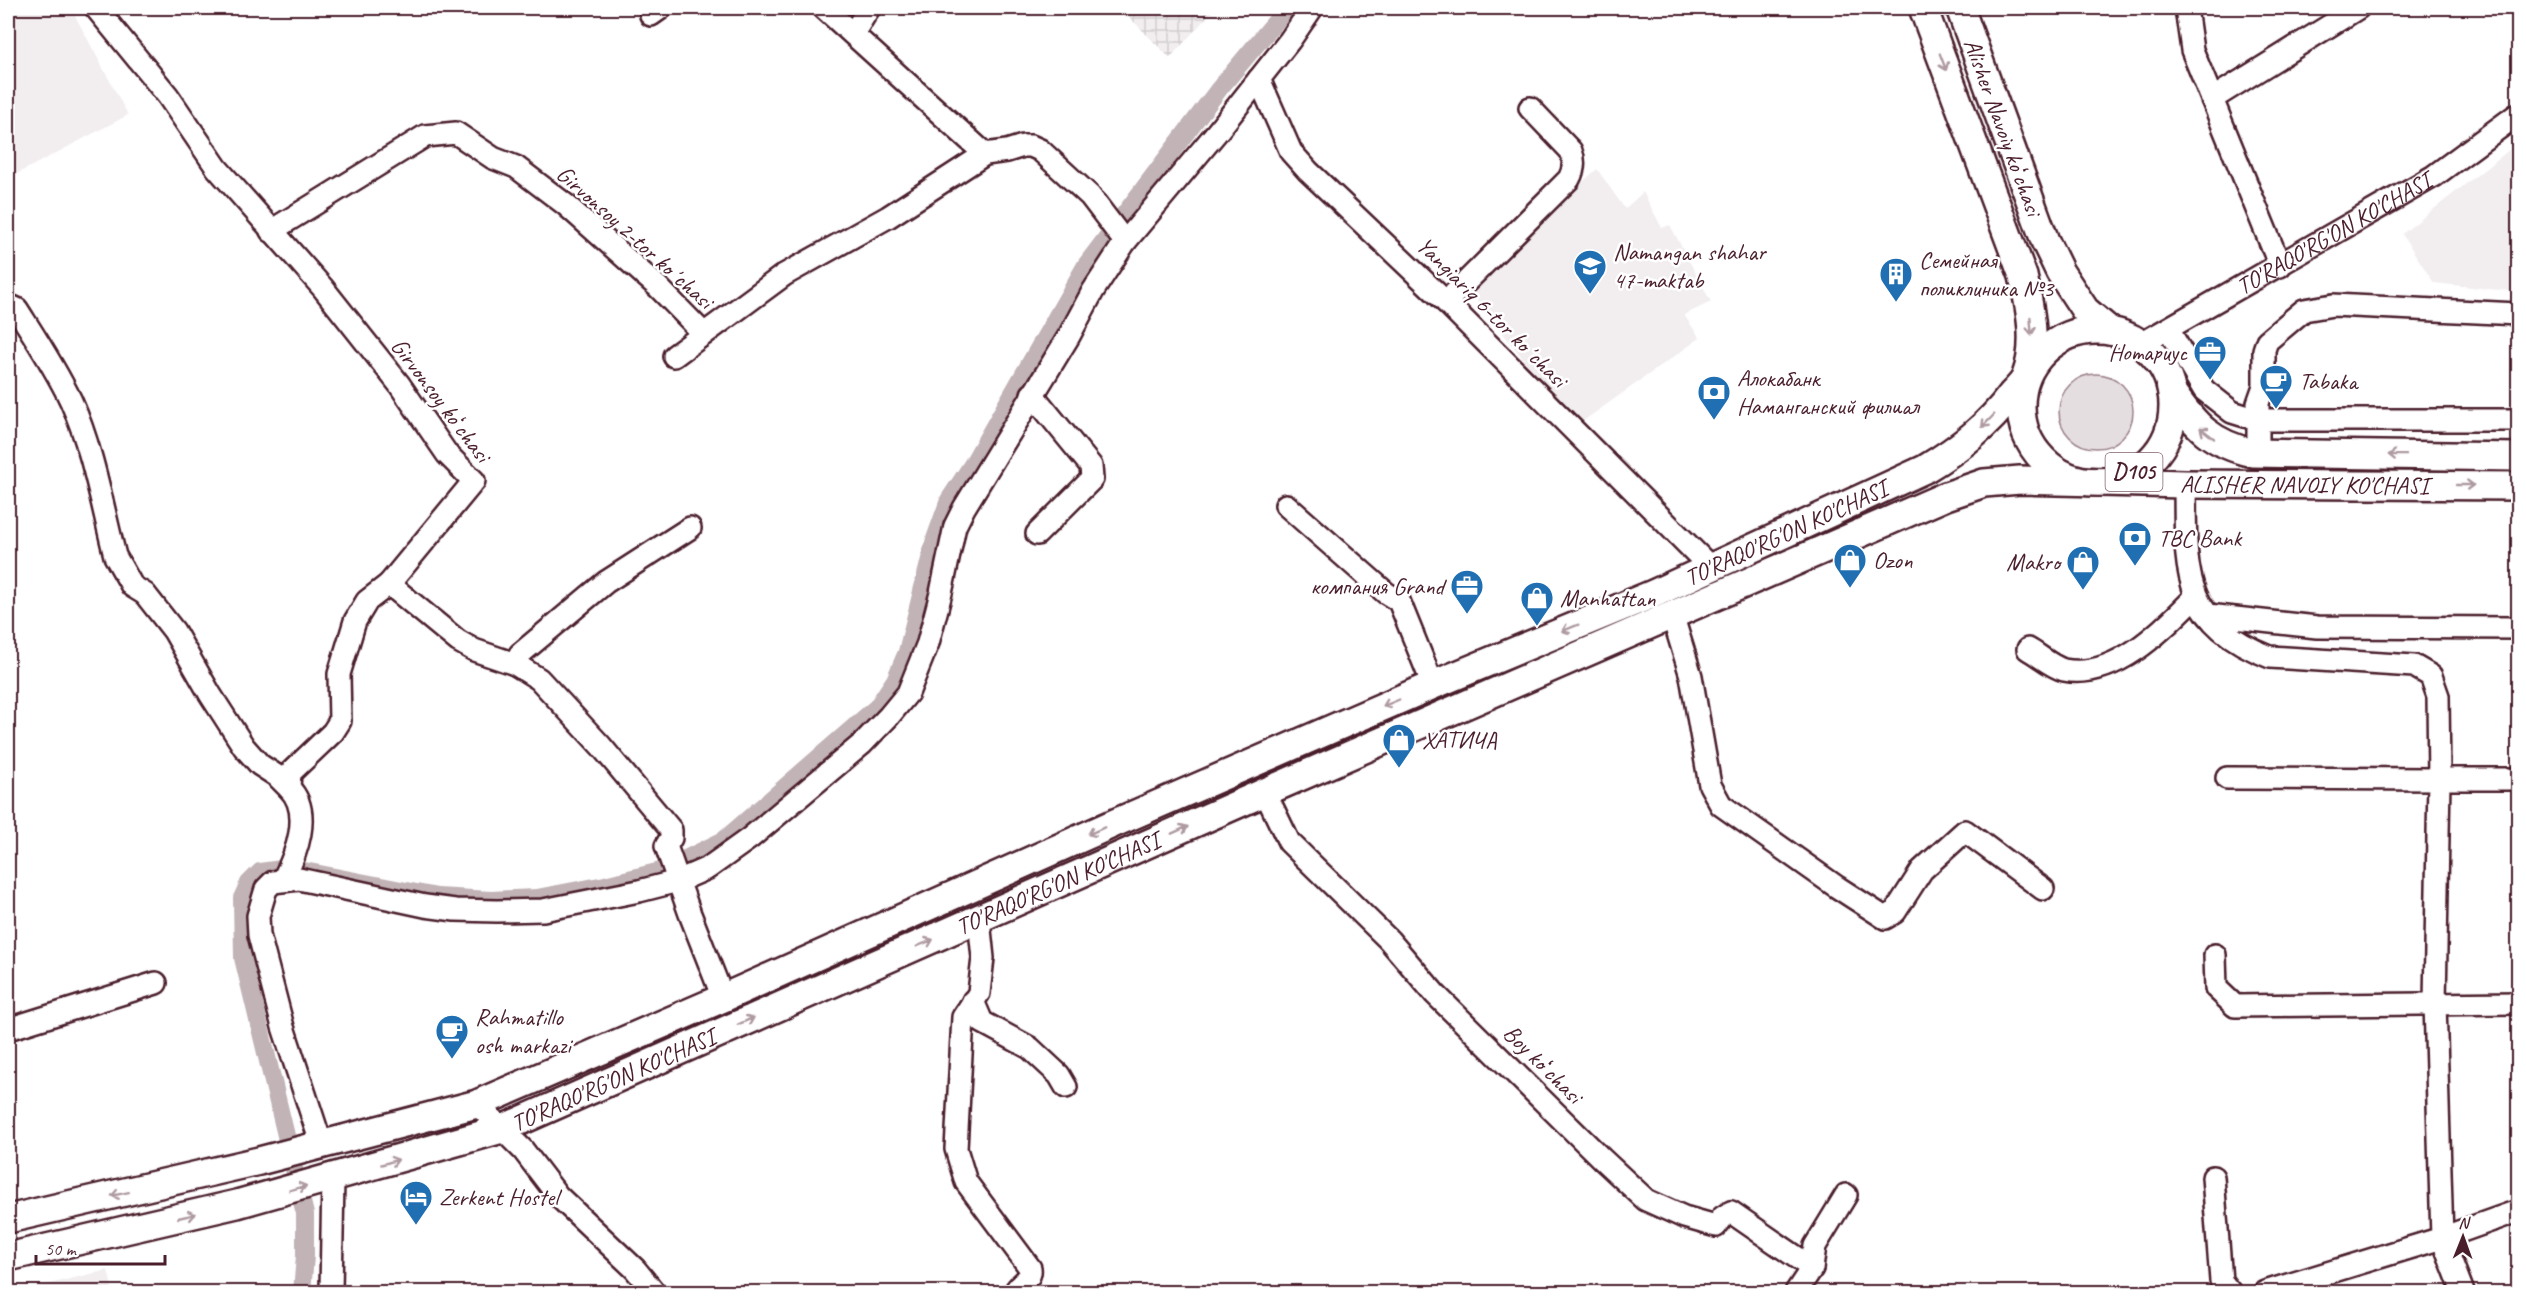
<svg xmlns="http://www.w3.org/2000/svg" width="2526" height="1300" viewBox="0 0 2526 1300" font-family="Caveat,sans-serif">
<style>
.built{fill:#f2eeef}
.industrial{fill:url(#industrial-grid)}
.green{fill:#e5dee0;stroke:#987e86;stroke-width:1.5}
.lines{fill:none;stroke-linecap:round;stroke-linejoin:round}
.canal{stroke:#c1b3b6;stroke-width:18}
.minor-casing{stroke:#4a1f2b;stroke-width:26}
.major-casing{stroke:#4a1f2b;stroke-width:32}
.minor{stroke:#fff;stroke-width:21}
.major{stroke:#fff;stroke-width:27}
.oneway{stroke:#ae9aa0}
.labels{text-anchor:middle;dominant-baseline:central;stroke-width:5;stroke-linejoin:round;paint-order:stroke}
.shield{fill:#fff;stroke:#80626b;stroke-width:1.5}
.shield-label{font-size:22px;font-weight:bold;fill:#4a1f2b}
.street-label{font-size:24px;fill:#4a1f2b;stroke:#fff}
.poi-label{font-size:24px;fill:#4a1f2b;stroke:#fff;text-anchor:start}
</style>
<defs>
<pattern id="industrial-grid" width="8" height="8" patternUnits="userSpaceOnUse" patternTransform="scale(1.5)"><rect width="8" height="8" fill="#f2eeef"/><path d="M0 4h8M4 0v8" fill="none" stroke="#d1cccd"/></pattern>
</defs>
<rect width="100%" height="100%" fill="#fff"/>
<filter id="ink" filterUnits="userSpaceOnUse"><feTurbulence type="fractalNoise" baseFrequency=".0167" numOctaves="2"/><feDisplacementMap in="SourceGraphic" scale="12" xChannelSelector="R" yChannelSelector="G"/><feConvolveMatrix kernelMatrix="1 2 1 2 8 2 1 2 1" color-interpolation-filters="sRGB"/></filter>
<g filter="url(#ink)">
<!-- built -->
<g class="built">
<polygon points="8,8 71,8 128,115 9,178 14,188 8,191"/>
<polygon points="2518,143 2518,292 2434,283 2402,234"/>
<polygon points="1597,169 1625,209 1643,192 1662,228 1670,225 1711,302 1684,315 1700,338 1579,424 1548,391 1467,287"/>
<polygon points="108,1270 113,1292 15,1292"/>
</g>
<!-- industrial -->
<polygon class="industrial" points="1120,8 1215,8 1170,58"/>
<!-- green -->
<circle class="green" cx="2096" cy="411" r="37"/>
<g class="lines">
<!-- canal -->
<polyline class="canal" points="302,1292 305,1256 305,1214 243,958 242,898 249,883 260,872 289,868 437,897 491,900 537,898 605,885 661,871 724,840 877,707 895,680 907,652 935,539 949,500 972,465 1086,265 1219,89 1287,8"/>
<!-- minor casing -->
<g class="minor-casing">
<g id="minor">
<polyline points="96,8 168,96 217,168 323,288 399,384 447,454 474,481 389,584 458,641 474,650 515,664 539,679 601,746 671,830 671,838 666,846 690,914 723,998"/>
<polyline points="824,8 985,154"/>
<polyline points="2186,8 2192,50 2212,99 2358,8"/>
<polyline points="651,15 661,8"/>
<polyline points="853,34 869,8"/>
<polyline points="1259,79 1291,152 1308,171 1446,302 1711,568"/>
<polyline points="2212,99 2280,266"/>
<polyline points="271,231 425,136 456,133 493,158 516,167 566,205 658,287 704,334 784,275 888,217 985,154 1007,151 1023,146 1031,146 1040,150 1090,196 1125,242"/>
<path d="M1446 302 1569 179C1574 170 1575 161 1571 151L1530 108"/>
<path d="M8 305 17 309C36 339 56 369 71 401 93 450 102 505 115 556L132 586 145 594 174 631 210 694 244 747 260 765 277 776 289 788"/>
<polyline points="2168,329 2204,390 2232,412 2258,420 2518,420"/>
<path id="s1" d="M2141 344 2434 176 2518 114"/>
<polyline points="674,356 704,334"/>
<polyline points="1032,394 1091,466 1092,479 1037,534"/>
<polyline points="2258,453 2258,403 2264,386 2264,350 2267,341 2304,310 2333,305 2518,314"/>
<path d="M2185 484C2186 569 2179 621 2270 657L2414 666 2431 676 2438 696 2439 779H2518"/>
<polyline points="1286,505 1386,593 1399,601 1433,685"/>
<polyline points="1672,614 1691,676 1710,785 1721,805 1837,887 1885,918 1895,912 1922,870 1965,831 2043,889"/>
<polyline points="2208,615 2317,627 2518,628"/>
<path d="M2028 649C2039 655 2052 667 2064 670 2114 680 2163 630 2195 597"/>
<polyline points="515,664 520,654 606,582 690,528"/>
<polyline points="2227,778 2439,779 2435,1003 2442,1238 2265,1292"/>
<polyline points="1265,792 1289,842 1389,940 1435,994 1602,1159 1646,1200 1684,1217 1716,1226 1723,1217 1731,1212 1812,1268 1796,1292"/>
<path d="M283 880C296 855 313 812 289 788L290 773 333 732 340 721 339 674 355 621 367 601 389 584"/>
<path d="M979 920 983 958 981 975 979 993 963 1017 956 1149 966 1182 1030 1268C1032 1280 1019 1283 1015 1292"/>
<polyline points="2215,955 2216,988 2235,1006 2518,1003"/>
<polyline points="973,1001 982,1022 1030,1048 1059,1075 1066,1087"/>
<polyline points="8,1029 156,983"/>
<polyline points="477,1104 523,1150 558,1196 635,1269 654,1292"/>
<polyline points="322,1146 283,1027 259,935 258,916 266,889 273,882 299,879 425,906 455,910 497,911 543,910 639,891 678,881 708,868 750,838 862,744 889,716 908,693 928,643 941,593 955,526 964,508 1069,336 1093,291 1125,242 1217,132 1290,40 1312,8"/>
<polyline points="2213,1177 2221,1281 2230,1292"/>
<polyline points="1812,1268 1815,1246 1846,1195"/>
<polyline points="331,1292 333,1178"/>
<polyline points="2463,1292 2442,1238 2518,1211"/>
</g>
</g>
<!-- major casing -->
<g class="major-casing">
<g id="major">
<polyline points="1960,8 2045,241 2060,272 2085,310 2110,331"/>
<circle cx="2097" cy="406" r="76"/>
<path d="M2172 392C2195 426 2212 444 2253 453L2518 457"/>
<path id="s2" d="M8 1219 259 1161 477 1104 723 998 1117 822 1433 685 1653 594 1925 469C1960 448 1988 426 2012 394 2017 389 2024 382 2026 376 2038 344 2030 308 2023 276L1923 8"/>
<path id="s3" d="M8 1257 237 1204 502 1129 1265 792 1946 496 1984 483 2020 480 2185 484 2518 486"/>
</g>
</g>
<!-- minor -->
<use href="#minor" class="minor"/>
<!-- major -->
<use href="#major" class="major"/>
</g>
<!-- one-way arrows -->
<defs><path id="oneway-shaft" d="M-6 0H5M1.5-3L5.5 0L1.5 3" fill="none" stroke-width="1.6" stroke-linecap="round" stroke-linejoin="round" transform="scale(1.5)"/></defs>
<g class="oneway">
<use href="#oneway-shaft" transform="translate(1943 62) rotate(69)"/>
<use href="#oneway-shaft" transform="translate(2031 326) rotate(86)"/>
<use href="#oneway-shaft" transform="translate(1988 421) rotate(134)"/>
<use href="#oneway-shaft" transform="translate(2207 433) rotate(-142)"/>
<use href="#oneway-shaft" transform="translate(2397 455) rotate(-179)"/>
<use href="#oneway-shaft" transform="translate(2465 485)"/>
<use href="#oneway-shaft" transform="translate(1570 628) rotate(158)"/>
<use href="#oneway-shaft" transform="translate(1391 703) rotate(157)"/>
<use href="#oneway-shaft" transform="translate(1180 830) rotate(-24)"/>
<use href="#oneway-shaft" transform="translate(1096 831) rotate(156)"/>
<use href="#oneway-shaft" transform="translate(925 943) rotate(-23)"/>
<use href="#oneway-shaft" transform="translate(746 1021) rotate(-24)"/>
<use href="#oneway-shaft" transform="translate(390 1162) rotate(-16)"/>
<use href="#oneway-shaft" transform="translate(298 1188) rotate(-15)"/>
<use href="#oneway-shaft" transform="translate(120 1194) rotate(168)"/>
<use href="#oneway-shaft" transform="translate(187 1216) rotate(-13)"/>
</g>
</g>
<!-- icons -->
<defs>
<g id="school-pin" transform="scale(1.725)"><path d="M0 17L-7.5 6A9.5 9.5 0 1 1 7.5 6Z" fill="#1f6fb2" stroke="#fff"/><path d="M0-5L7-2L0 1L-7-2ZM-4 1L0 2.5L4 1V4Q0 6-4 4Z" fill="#fff"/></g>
<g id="building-pin" transform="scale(1.725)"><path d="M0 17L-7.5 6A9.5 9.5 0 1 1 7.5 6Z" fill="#1f6fb2" stroke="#fff"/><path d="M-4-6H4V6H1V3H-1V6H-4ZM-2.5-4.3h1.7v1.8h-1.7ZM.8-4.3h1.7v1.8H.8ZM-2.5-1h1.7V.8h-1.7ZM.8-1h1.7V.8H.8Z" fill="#fff"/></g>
<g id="office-pin" transform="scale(1.725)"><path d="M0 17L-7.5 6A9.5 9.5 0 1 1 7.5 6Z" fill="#1f6fb2" stroke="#fff"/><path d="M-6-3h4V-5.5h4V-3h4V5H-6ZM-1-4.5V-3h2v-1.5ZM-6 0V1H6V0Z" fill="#fff"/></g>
<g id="cafe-pin" transform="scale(1.725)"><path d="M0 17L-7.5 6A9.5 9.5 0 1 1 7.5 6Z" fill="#1f6fb2" stroke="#fff"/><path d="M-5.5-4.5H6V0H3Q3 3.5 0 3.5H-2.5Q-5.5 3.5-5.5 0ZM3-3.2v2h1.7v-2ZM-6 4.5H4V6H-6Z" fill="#fff"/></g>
<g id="bank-pin" transform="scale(1.725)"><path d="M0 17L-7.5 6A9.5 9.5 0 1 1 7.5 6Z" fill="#1f6fb2" stroke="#fff"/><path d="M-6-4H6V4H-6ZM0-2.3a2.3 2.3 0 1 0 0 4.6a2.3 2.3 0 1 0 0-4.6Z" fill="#fff"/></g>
<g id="shop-pin" transform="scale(1.725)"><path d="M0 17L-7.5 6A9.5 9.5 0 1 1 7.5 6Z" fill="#1f6fb2" stroke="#fff"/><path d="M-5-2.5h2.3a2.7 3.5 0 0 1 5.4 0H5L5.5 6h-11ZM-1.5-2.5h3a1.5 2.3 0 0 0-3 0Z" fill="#fff"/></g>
<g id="hotel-pin" transform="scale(1.725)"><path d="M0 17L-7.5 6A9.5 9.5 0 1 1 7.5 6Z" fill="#1f6fb2" stroke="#fff"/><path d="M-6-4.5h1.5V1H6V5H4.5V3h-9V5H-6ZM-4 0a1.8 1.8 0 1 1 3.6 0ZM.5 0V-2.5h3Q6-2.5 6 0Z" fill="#fff"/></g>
</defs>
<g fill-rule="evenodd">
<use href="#school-pin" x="1590" y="266"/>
<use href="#building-pin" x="1896" y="274"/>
<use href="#office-pin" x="2210" y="352"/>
<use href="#cafe-pin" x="2276" y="381"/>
<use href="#bank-pin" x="1714" y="392"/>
<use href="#bank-pin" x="2135" y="538"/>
<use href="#shop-pin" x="1850" y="560"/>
<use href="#shop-pin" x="2083" y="562"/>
<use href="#office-pin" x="1467" y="586"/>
<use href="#shop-pin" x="1537" y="598"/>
<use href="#shop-pin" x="1399" y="740"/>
<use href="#cafe-pin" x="452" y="1031"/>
<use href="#hotel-pin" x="416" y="1197"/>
</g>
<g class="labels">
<!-- shield labels -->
<rect class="shield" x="2105.5" y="453" width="57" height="38" rx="4.5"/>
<g class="shield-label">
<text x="2134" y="472">D105</text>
</g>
<!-- street labels -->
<g class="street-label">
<text transform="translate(2003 127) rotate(70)">Alisher Navoiy koʻchasi</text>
<text stroke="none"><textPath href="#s1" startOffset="222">TO'RAQO'RG'ON KO'CHASI</textPath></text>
<text transform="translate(635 237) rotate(42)">Girvonsoy 2-tor koʼchasi</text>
<text transform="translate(1492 312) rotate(45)">Yangiаriq 6-tor koʼchasi</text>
<text transform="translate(441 400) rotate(53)">Girvonsoy koʻchasi</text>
<text stroke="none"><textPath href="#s3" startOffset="2448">ALISHER NAVOIY KO'CHASI</textPath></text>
<text stroke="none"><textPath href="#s2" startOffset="1911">TO'RAQO'RG'ON KO'CHASI</textPath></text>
<text stroke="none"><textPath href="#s3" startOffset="1118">TO'RAQO'RG'ON KO'CHASI</textPath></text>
<text transform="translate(1543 1064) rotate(45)">Boy koʻchasi</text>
<text stroke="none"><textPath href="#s3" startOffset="632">TO'RAQO'RG'ON KO'CHASI</textPath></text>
</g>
<!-- poi labels -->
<g class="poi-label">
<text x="1613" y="252">Namangan shahar<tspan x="1613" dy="28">47-maktab</tspan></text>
<text x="1919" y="260">Семейная<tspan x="1919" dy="28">поликлиника №3</tspan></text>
<text x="2187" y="352" text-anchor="end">Нотариус</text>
<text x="1737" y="378">Алокабанк<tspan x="1737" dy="28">Наманганский филиал</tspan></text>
<text x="2299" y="381">Tabaka</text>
<text x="2158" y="538">TBC Bank</text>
<text x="1873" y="560">Ozon</text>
<text x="2060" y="562" text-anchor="end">Makro</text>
<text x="1444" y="586" text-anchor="end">компания Grand</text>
<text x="1560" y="598">Manhattan</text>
<text x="1422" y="740">ХАТИЧА</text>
<text x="475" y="1017">Rahmatillo<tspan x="475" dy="28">osh markazi</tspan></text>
<text x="439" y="1197">Zerkent Hostel</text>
</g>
</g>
<!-- margin -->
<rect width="2526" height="1300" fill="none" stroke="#fff" stroke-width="30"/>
<rect x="15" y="15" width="2496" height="1270" fill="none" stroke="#4a1f2b" stroke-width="2" filter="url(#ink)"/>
<!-- north arrow -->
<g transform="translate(2463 1237) rotate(1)" stroke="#ffffff" stroke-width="4.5" paint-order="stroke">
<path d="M0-4.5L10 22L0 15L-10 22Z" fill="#4a1f2b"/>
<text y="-9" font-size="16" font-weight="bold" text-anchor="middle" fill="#4a1f2b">N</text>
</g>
<!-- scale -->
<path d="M36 1255v9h129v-9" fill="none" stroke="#4a1f2b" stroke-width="3"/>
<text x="45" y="1255" font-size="18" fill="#4a1f2b" stroke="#ffffff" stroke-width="4.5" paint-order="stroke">50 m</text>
</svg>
